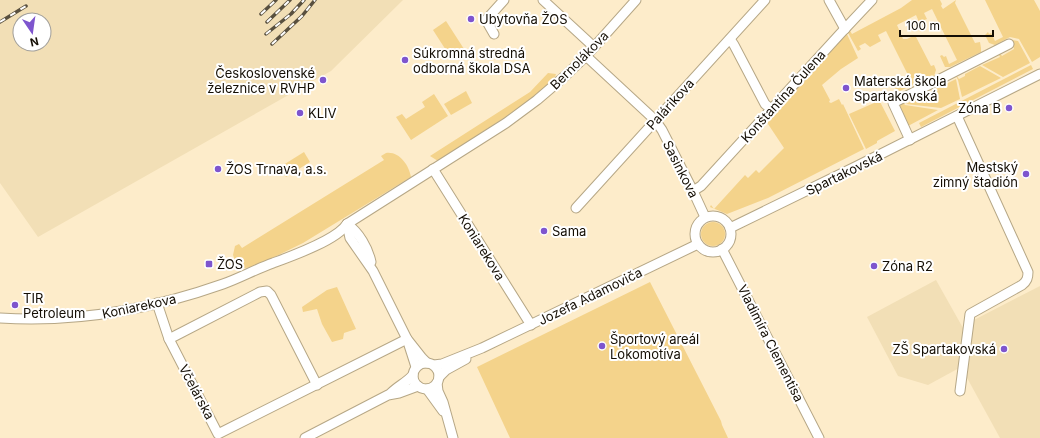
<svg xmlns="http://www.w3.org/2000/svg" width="1040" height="438" viewBox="0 0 1040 438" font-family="Inter,sans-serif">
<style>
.built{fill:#f2dfb6;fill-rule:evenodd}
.green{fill:#f4d38b}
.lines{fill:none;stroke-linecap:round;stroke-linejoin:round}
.minor-casing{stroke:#b6a786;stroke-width:11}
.minor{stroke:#fff;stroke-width:9}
.rail-casing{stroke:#59503f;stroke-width:3.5}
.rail{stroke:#fff;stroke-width:2;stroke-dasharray:6;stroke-linecap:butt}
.poi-dot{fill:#7e55ce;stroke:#fff;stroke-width:1.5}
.labels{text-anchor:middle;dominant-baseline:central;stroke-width:4;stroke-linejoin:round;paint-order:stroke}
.poi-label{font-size:13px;fill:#140e04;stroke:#fff;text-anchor:start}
.street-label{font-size:13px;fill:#140e04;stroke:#fff}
</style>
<rect width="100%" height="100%" fill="#fdecca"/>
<!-- built -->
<g class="built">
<path d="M0 0H403L331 71 38 237 0 183ZM20 20H44V44H20Z"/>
<polygon points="936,280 963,328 961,367 928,385 898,376 867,317"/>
<polygon points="1040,286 1040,438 1000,438 966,376 972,321"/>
</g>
<!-- green -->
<g class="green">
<polygon points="912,0 940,0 942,4 941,6 943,9 956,0 955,3 975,43 980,42 981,48 981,52 950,67 945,67 940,56 942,55 944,57 946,56 949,64 957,60 932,9 924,13 927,19 919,22 916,15 897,25 903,39 907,39 915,35 931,66 934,65 936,70 934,76 932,75 900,91 896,90 892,79 896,77 898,80 900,79 904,86 912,83 886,31 878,35 881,41 870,47 865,43 859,46 861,49 858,51 847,31 849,29 852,34 901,8"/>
<polygon points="985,0 1034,0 1040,11 1040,57 1032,62 1019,39 1010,37 995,45 989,43 985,35 988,32 989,34 991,33 995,41 1003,37"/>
<polygon points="446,21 464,49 451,58 433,30"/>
<polygon points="846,32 858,58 841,69 822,85 830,100 829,102 831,103 839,99 842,105 843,104 864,149 768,198 727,214 710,207 711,205 714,209 745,175 748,178 756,170 759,173 784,148 766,121"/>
<polygon points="1012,40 1018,41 1030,63 1003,77 982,65 1000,57 998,53 999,52 1002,56 1014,49"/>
<polygon points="1031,65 1033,69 921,127 919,123"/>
<polygon points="980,66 1001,78 962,97 958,80 955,74 959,79 965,76 965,74"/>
<polygon points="548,73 556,74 554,80 516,110 438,161 430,156 530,92"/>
<polygon points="956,79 960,99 941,108 906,104"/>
<polygon points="466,91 472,103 451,115 444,104"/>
<polygon points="434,94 448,116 411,140 396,117 402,114 406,119 425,107 422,102"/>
<polygon points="876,94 895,131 877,141 877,143 866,149 849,114 874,103 871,96"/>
<polygon points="902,101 905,105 938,110 908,126 899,108"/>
<polygon points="304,152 310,162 286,177 280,167"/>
<path d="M386 153C399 151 409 165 411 177L303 243 254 267 245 268 236 263 233 255 235 246 239 244 242 248 384 160 381 156Z"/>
<circle cx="713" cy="234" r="12"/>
<polygon points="650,282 721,421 722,425 728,438 510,438 477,367"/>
<polygon points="337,287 356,329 344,333 343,339 332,342 322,324 317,309 303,312 302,307 327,290"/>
</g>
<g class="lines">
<!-- minor casing -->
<g class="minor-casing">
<g id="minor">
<polyline points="543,0 594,47"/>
<polyline points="829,0 845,29"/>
<polyline points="494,34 486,20 504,0"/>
<polyline points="730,39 734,45 765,104 771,109"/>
<polyline points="586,56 655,120 662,130 693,191 705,217"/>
<path d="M957 116 1028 272C1028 278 1027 281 1022 285L970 314 960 391"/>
<polyline points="910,140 893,103 1009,44"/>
<polyline points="433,169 531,325"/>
<polyline points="693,191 701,186 840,34 872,0"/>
<polyline points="576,208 765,0"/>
<circle cx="713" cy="234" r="18"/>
<polyline points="347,224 350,238 373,271 407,339 422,358 427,363"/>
<path d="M347 224C359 232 368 248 371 262"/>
<polyline points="730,228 857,166 1040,74"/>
<polyline points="722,249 819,438"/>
<polyline points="157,303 169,339 218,434 407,339"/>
<path d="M0 318C76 323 152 309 223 284 240 278 256 269 273 263 292 256 337 240 347 224L506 123 537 100 565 76 586 56 636 0"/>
<polyline points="169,339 260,292 267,291 271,295 317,385"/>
<polyline points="408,342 416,367"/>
<circle cx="426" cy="376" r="13"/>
<polyline points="434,365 442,364 482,348 698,244"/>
<polyline points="439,377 446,370 466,359"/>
<polyline points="437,383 438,391 443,402 453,438"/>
<polyline points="427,389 443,411"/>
<path d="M391 393C398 386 407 382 413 375"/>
<polyline points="305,438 388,395 399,393 418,386"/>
</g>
</g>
<!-- minor -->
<use href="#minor" class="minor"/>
<!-- rail casing -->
<g class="rail-casing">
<g id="rail">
<polyline points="261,14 276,0"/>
<polyline points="0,22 26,6"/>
<polyline points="267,22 290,0"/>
<polyline points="266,34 291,14 304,0"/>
<polyline points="272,44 302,16 315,0"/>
</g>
</g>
<!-- rail -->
<use href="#rail" class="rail"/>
</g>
<!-- markers -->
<g class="poi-dot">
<circle cx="471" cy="19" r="4"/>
<circle cx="405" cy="60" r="4"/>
<circle cx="323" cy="80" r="4"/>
<circle cx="846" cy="88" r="4"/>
<circle cx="1009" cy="108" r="4"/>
<circle cx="300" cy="113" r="4"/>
<circle cx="218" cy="169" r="4"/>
<circle cx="1026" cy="174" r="4"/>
<circle cx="544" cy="231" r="4"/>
<rect x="205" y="260" width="8" height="8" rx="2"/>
<circle cx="874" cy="266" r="4"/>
<circle cx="15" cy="305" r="4"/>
<circle cx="602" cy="346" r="4"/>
<circle cx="1004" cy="349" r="4"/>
</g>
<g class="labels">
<!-- poi labels -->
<g class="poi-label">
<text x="479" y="19">Ubytovňa ŽOS</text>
<text x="413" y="53">Súkromná stredná<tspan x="413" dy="15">odborná škola DSA</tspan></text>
<text x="315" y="73" text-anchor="end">Československé<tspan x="315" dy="15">železnice v RVHP</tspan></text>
<text x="854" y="81">Materská škola<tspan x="854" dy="15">Spartakovská</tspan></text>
<text x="1001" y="108" text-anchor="end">Zóna B</text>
<text x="308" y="113">KLIV</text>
<text x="1018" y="167" text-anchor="end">Mestský<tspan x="1018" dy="15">zimný štadión</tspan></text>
<text x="226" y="169">ŽOS Trnava, a.s.</text>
<text x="552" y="231">Sama</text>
<text x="217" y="264">ŽOS</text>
<text x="882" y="266">Zóna R2</text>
<text x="23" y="298">TIR<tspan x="23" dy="15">Petroleum</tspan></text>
<text x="610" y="339">Športový areál<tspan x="610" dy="15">Lokomotíva</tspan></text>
<text x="996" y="349" text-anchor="end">ZŠ Spartakovská</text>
</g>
<!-- street labels -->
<g class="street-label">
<text transform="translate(579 60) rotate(-45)">Bernolákova</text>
<text transform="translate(783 96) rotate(-48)">Konštantína Čulena</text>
<text transform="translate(670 104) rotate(-48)">Palárikova</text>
<text transform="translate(681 169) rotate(63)">Sasinkova</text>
<text transform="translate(844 173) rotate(-26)">Spartakovská</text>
<text transform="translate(482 247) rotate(58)">Koniarekova</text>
<text transform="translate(590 296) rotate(-26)">Jozefa Adamoviča</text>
<text transform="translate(139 306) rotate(-12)">Koniarekova</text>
<text transform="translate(771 343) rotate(63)">Vladimíra Clementisa</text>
<text transform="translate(197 392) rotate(62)">Včelárska</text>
</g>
</g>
<!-- north arrow -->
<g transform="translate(32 32) rotate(167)"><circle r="19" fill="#ffffff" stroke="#a19f9b"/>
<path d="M0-3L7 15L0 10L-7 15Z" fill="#7e55ce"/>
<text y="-6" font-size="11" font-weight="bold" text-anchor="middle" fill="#140e04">N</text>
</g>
<!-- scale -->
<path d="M900 30v6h93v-6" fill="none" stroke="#140e04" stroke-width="2"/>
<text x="906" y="30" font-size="12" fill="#140e04" stroke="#ffffff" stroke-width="3" paint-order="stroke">100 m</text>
</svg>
